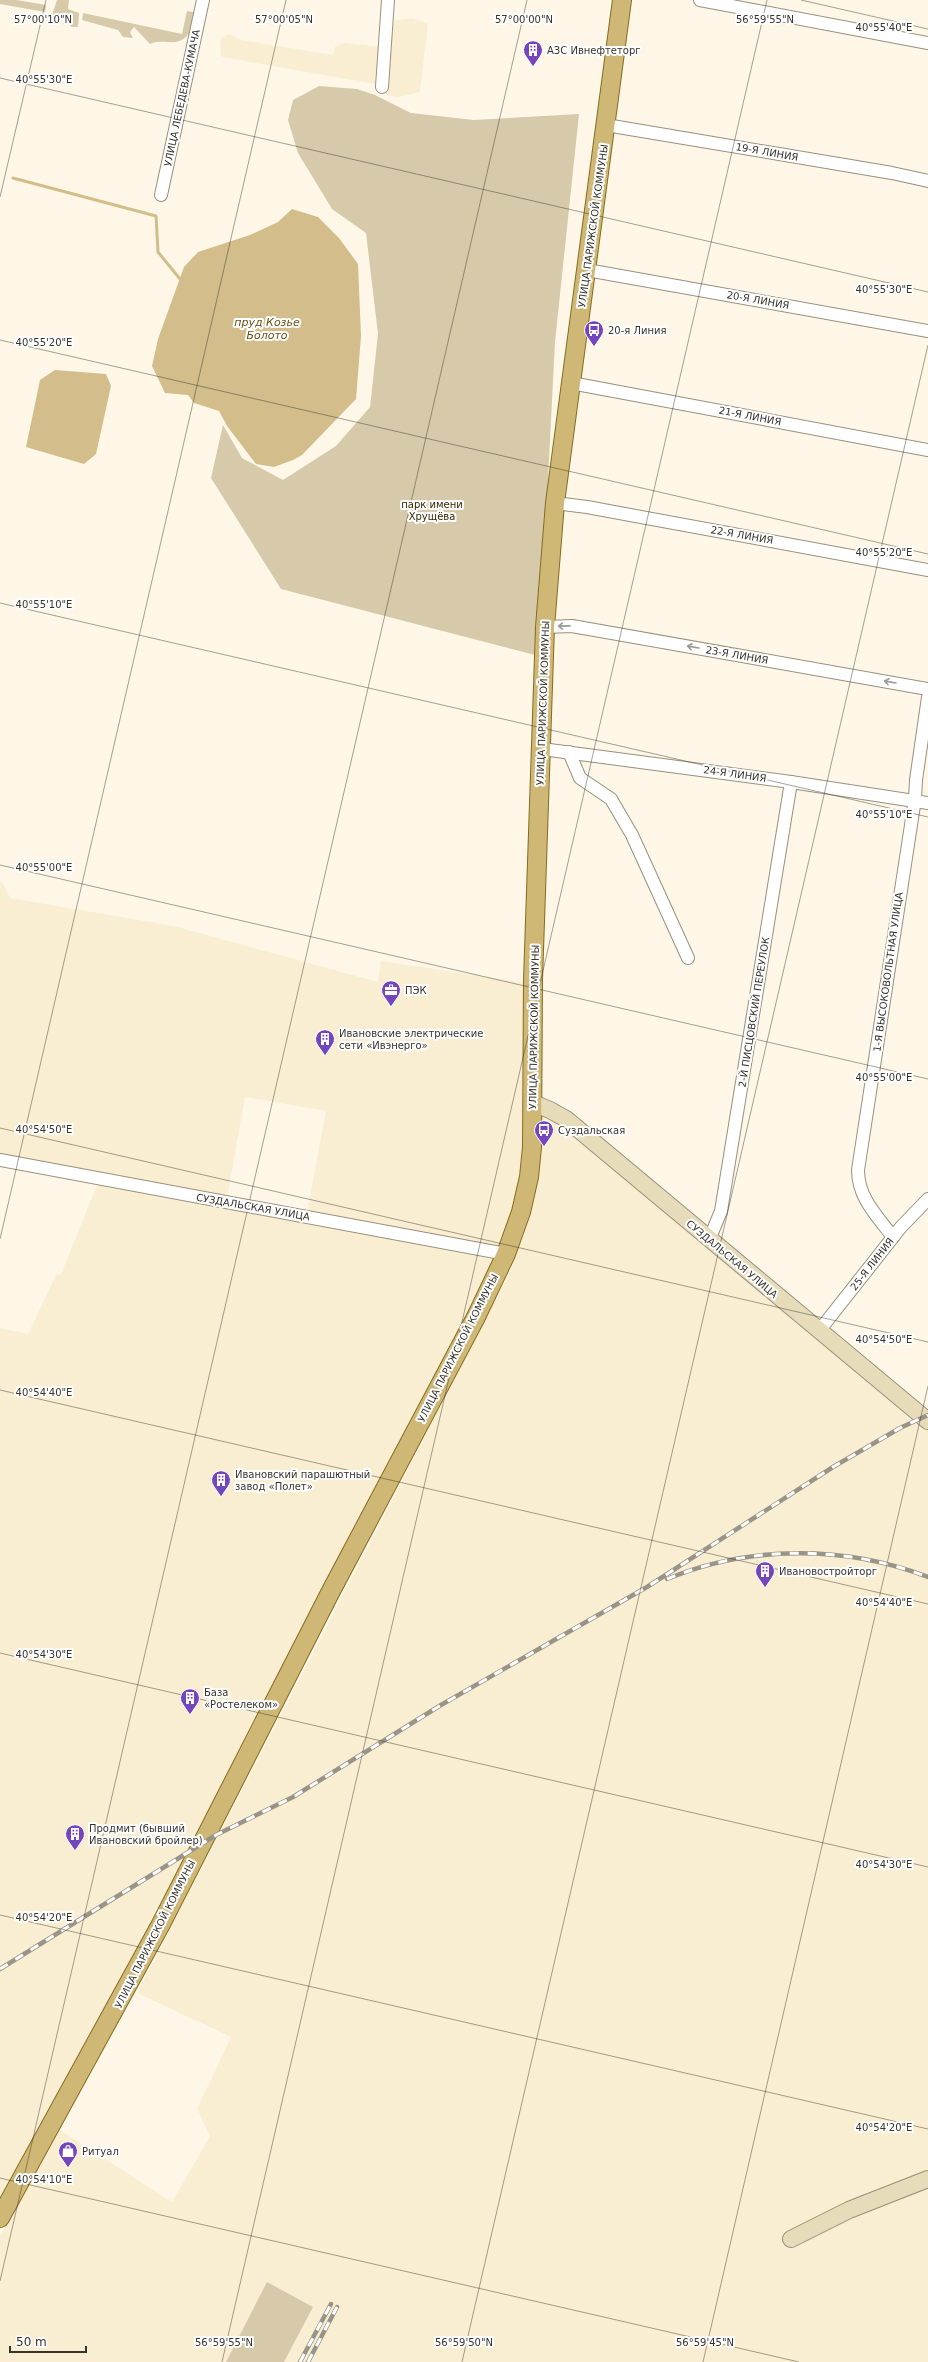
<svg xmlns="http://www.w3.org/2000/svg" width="928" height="2362" viewBox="0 0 928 2362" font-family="'DejaVu Sans',sans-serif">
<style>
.built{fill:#faeed2}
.green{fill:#d7caaa}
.water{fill:#d2bd8b}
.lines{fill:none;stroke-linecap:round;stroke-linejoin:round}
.stream{stroke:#d2bd8b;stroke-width:3}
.street-casing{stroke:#98907d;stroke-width:14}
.secondary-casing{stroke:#98907d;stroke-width:18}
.primary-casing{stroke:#856b1f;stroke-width:20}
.street{stroke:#fff;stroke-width:12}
.secondary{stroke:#e7dcba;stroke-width:16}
.primary{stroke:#cfb875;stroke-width:18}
.rail-casing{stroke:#999488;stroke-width:4.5}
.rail{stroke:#fff;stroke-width:3;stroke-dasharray:9;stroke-linecap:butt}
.oneway{stroke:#9a9995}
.ticks{fill:none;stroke:#36332b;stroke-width:1;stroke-opacity:0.45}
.labels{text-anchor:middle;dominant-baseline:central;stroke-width:4;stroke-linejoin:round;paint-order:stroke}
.poi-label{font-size:10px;fill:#36332b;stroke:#fff;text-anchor:start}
.street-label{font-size:10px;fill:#36332b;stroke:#fff}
.park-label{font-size:10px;fill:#362700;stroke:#fff}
.water-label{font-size:11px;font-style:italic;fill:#675115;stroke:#fff}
.ticks-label{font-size:10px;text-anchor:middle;fill:#36332b;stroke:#fff;stroke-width:4;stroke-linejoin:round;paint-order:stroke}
</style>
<rect width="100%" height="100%" fill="#fef7e7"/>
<!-- built -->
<g class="built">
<polygon points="412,18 428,24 420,92 399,97 388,96 383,90 391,21"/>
<polygon points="229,34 241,40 333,55 335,47 343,43 383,47 380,85 221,57 220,39"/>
<polygon points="0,882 3,883 10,898 174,926 378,982 381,961 528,983 522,1170 502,1249 307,1212 326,1111 245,1097 227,1198 0,1158"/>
<polygon points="548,1111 928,1418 928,2362 0,2362 0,2235 60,2130 172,2202 210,2136 197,2109 231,2037 137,1993 511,1270 523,1231 541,1117"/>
<polygon points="98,1183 497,1260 296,1654 0,2208 0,1328 28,1334 56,1275 61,1274"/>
</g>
<!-- green -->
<g class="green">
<polygon points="0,0 17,0 46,5 45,12 0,4"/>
<polygon points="57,0 69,0 68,9 79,13 78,27 72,27 64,21 68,19 52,15"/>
<path d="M187 11 199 13C193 28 188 44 169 42 161 42 157 41 150 44L134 27 130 32 133 38 123 37 118 30 82 20 83 13 182 34Z"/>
<polygon points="319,86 357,89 375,95 411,113 474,120 579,114 555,342 539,656 281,589 211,478 223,425 242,458 283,480 336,446 370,407 378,334 366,233 332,209 298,153 288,120 293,100"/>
<polygon points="267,2282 313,2307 284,2362 226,2362"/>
</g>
<!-- water -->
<g class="water">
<polygon points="292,209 318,217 339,238 358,264 361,336 356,399 302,455 293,460 274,467 256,464 227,426 219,411 194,403 188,395 165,393 152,366 158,339 184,267 198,252 250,235 278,222"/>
<polygon points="55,370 106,374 111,386 96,454 84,464 26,447 40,380"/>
</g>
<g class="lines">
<!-- stream -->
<polyline class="stream" points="13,178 156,216 158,252 180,279"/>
<!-- street casing -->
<g class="street-casing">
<g id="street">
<polyline points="700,0 928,43"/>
<polyline points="382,87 388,0"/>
<polyline points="606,125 892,173 928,181"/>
<polyline points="161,195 203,0"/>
<polyline points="587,270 928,331"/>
<polyline points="571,383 928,450"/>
<polyline points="555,503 587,507 928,570"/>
<polyline points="545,627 572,626 928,689"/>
<polyline points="542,749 791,782 928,803"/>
<polyline points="569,752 580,778 611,799 632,835 688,958"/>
<polyline points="0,1160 506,1254"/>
<path d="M893 1237C877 1216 858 1198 858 1170L915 799 916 780 928 697"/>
<polyline points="709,1240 721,1211 791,782"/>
<polyline points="819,1331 901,1227 928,1199"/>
</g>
</g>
<!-- secondary casing -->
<g class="secondary-casing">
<g id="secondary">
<polyline points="533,1103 550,1110 566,1119 928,1421"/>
<polyline points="791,2239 849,2210 928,2179"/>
</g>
</g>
<!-- primary casing -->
<g class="primary-casing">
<polyline id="primary" points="0,2218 161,1924 331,1591 476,1317 506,1254 521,1212 529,1177 532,1147 533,980 545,627 555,503 622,0"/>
</g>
<!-- street -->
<use href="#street" class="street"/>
<!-- secondary -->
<use href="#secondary" class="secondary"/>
<!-- primary -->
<use href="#primary" class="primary"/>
<!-- rail casing -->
<g class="rail-casing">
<g id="rail">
<path d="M667 1579C749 1545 845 1545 928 1577"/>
<polyline points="0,1969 216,1835 293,1797 441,1705 647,1587 833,1467 900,1428 928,1415"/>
<polyline points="300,2362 331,2304"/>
<polyline points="308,2362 337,2307"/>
</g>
</g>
<!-- rail -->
<use href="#rail" class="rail"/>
</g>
<!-- one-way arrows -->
<defs><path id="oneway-shaft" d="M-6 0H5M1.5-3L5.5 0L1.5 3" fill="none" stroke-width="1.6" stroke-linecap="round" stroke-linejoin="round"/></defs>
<g class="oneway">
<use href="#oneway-shaft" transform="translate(564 626) rotate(179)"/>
<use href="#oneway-shaft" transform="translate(693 647) rotate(-170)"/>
<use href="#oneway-shaft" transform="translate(890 682) rotate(-170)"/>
</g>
<!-- ticks -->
<path class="ticks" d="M801 0 928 29M0 78 928 292M0 197 46 0M0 340 928 554M0 603 928 817M0 865 928 1079M0 1128 928 1342M0 1239 286 0M0 1390 928 1604M0 1653 928 1867M0 1915 928 2129M0 2178 799 2362M0 2281 527 0M222 2362 767 0M462 2362 928 345M703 2362 928 1386"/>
<!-- icons -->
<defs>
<g id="building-pin" transform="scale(1)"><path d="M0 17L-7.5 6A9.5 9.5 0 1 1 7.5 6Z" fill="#7446be" stroke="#fff"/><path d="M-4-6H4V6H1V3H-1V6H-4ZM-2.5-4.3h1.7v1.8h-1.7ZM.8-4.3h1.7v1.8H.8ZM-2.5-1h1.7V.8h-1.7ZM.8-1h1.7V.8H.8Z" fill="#fff"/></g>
<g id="bus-pin" transform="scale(1)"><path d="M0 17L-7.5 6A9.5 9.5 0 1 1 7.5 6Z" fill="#7446be" stroke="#fff"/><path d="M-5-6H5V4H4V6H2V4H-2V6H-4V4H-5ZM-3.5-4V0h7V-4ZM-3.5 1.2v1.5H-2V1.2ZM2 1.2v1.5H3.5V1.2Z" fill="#fff"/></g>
<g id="office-pin" transform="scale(1)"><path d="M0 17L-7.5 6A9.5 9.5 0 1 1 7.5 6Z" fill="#7446be" stroke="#fff"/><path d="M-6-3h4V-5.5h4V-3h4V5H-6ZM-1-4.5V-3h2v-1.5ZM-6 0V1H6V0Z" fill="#fff"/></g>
<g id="shop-pin" transform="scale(1)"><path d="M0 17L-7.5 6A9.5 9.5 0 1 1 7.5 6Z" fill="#7446be" stroke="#fff"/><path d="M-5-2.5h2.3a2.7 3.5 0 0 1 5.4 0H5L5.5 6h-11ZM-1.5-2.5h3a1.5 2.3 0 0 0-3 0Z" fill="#fff"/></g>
</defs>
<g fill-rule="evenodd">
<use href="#building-pin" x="533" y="50"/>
<use href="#bus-pin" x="594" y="330"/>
<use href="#office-pin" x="391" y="990"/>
<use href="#building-pin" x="325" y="1039"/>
<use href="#bus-pin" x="544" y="1130"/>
<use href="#building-pin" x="221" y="1480"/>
<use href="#building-pin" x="765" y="1571"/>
<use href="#building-pin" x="190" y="1698"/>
<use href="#building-pin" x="75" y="1834"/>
<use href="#shop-pin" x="68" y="2151"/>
</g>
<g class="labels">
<!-- poi labels -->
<g class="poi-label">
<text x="547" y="50">АЗС Ивнефтеторг</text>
<text x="608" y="330">20-я Линия</text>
<text x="405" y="990">ПЭК</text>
<text x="339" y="1033">Ивановские электрические<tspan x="339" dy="12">сети «Ивэнерго»</tspan></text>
<text x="558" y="1130">Суздальская</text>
<text x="235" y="1474">Ивановский парашютный<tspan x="235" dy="12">завод «Полет»</tspan></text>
<text x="779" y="1571">Ивановостройторг</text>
<text x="204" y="1692">База<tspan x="204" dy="12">«Ростелеком»</tspan></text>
<text x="89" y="1828">Продмит (бывший<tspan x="89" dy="12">Ивановский бройлер)</tspan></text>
<text x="82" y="2151">Ритуал</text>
</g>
<!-- street labels -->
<g class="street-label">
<text transform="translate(182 98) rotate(-78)">УЛИЦА ЛЕБЕДЕВА-КУМАЧА</text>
<text transform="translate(767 152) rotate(10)">19-Я ЛИНИЯ</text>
<text transform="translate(593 226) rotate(-82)">УЛИЦА ПАРИЖСКОЙ КОММУНЫ</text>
<text transform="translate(758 300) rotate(10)">20-Я ЛИНИЯ</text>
<text transform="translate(750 416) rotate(11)">21-Я ЛИНИЯ</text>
<text transform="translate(742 535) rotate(10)">22-Я ЛИНИЯ</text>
<text transform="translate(737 655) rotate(10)">23-Я ЛИНИЯ</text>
<text transform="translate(543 703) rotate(-88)">УЛИЦА ПАРИЖСКОЙ КОММУНЫ</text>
<text transform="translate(735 774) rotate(8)">24-Я ЛИНИЯ</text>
<text transform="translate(888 972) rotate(-82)">1-Я ВЫСОКОВОЛЬТНАЯ УЛИЦА</text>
<text transform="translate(754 1012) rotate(-81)">2-Й ПИСЦОВСКИЙ ПЕРЕУЛОК</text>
<text transform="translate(534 1027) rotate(-89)">УЛИЦА ПАРИЖСКОЙ КОММУНЫ</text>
<text transform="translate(253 1207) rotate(10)">СУЗДАЛЬСКАЯ УЛИЦА</text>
<text transform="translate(732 1259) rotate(40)">СУЗДАЛЬСКАЯ УЛИЦА</text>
<text transform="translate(872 1264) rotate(-52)">25-Я ЛИНИЯ</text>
<text transform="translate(458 1348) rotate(-63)">УЛИЦА ПАРИЖСКОЙ КОММУНЫ</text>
<text transform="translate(155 1934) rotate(-63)">УЛИЦА ПАРИЖСКОЙ КОММУНЫ</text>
</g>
<!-- park labels -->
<g class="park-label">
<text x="432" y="504">парк имени<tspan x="432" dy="12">Хрущёва</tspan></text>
</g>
<!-- water labels -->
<g class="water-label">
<text x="267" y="322">пруд Козье<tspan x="267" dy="13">Болото</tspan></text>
</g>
</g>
<g class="ticks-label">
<text x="43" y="23">57°00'10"N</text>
<text x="284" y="23">57°00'05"N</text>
<text x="524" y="23">57°00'00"N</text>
<text x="765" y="23">56°59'55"N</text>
<text x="884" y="31">40°55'40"E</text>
<text x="44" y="83">40°55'30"E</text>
<text x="884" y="293">40°55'30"E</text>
<text x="44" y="346">40°55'20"E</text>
<text x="884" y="556">40°55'20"E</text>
<text x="44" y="608">40°55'10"E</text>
<text x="884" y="818">40°55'10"E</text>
<text x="44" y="871">40°55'00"E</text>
<text x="884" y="1081">40°55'00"E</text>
<text x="44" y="1133">40°54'50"E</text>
<text x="884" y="1343">40°54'50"E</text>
<text x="44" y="1396">40°54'40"E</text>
<text x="884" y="1606">40°54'40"E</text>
<text x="44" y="1658">40°54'30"E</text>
<text x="884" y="1868">40°54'30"E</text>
<text x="44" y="1921">40°54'20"E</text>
<text x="884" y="2131">40°54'20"E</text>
<text x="44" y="2183">40°54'10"E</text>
<text x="224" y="2346">56°59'55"N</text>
<text x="464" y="2346">56°59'50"N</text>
<text x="705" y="2346">56°59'45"N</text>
</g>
<!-- scale -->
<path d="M10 2346v6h76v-6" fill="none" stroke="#36332b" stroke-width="2"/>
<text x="16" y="2346" font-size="12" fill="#36332b" stroke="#ffffff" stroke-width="3" paint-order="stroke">50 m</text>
</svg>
